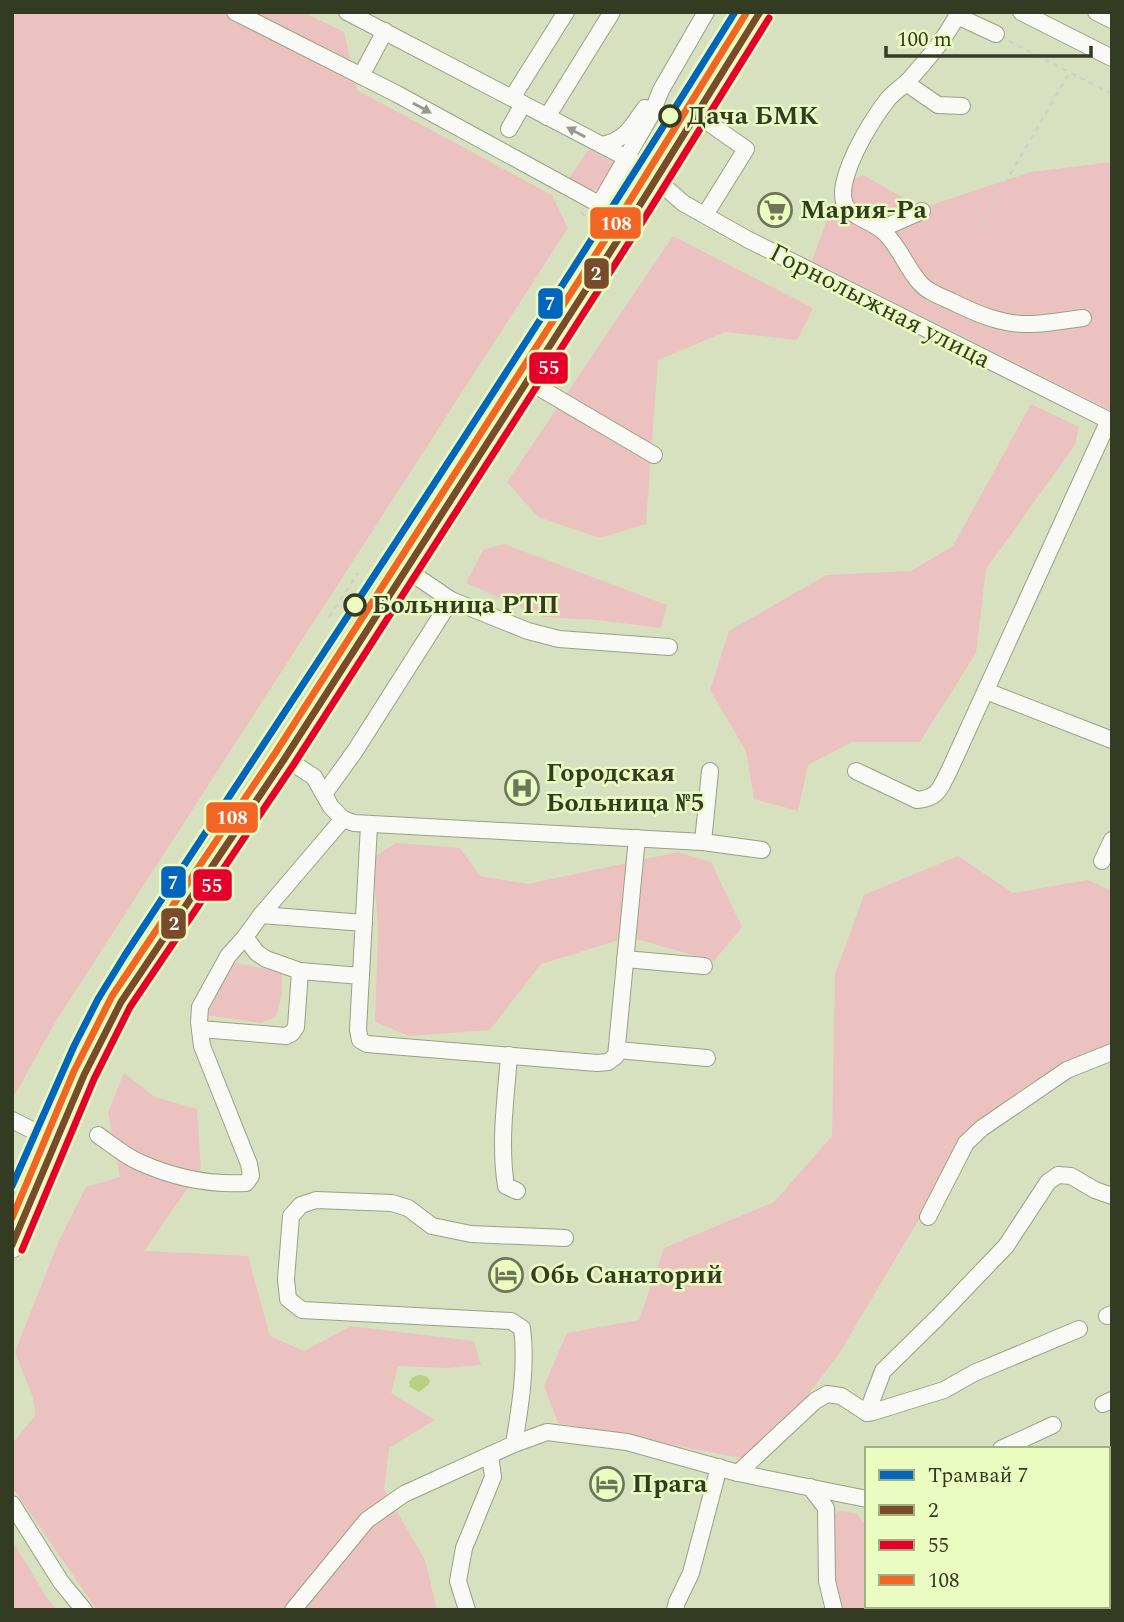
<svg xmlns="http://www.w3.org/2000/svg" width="1124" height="1622" viewBox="0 0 1124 1622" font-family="Spectral,serif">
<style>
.green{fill:#ecc2c0}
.water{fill:#bacf7f}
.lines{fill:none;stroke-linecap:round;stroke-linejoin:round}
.minor-casing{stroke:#99a086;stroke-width:18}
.highway-casing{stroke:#99a086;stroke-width:25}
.path{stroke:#ced1c7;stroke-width:2.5;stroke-dasharray:5 5;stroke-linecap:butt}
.minor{stroke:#f9faf6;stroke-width:16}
.highway{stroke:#f9faf6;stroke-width:23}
.bus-1-casing{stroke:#eafcbf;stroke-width:12}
.bus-2-casing{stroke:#eafcbf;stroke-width:12}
.bus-3-casing{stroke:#eafcbf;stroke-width:12}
.bus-1{stroke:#7a4b2a;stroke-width:7}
.bus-2{stroke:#e4002b;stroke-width:7}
.bus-3{stroke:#f26522;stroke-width:7}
.tram-1-casing{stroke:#eafcbf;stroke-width:12}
.tram-1{stroke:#0065bd;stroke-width:7}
.oneway{fill:#969a8c}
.stop-dot{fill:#eafcbf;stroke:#343b23;stroke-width:3.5}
.labels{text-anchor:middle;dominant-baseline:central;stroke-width:5;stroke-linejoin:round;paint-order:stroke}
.stop-label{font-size:26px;font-weight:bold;fill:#343b23;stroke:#eafcbf;text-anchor:start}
.poi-label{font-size:26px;font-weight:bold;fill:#343b23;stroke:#eafcbf;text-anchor:start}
.street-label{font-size:26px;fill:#343b23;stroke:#eafcbf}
.line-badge{stroke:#eafcbf;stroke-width:2.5}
.badge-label{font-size:19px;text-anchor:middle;font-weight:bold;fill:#fff}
</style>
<rect width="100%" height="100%" fill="#d7e1c0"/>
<!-- green -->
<g class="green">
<polygon points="12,12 303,12 344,32 357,90 552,195 568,228 56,1021 13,1098"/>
<path d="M589 149 617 164C610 174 602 193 588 191 581 190 573 185 566 182Z"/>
<polygon points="1112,162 1112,411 812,261 839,187 863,175 922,208 1031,172"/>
<polygon points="673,236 813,308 797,340 725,332 658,360 646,524 600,538 538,517 507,482"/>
<polygon points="1031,404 1079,427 1075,445 986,569 976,653 920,742 852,742 808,765 798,811 754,799 746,751 710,690 729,631 826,575 911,571 953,546"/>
<polygon points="504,544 667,605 661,628 597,620 544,617 466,583 483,550"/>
<polygon points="396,843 460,848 480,876 528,884 678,852 711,862 742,927 714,961 629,937 541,964 490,1030 409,1036 375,1022 378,930 373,857"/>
<polygon points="958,856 1013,893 1088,880 1112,891 1112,1051 983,1131 931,1199 840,1352 803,1402 746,1459 558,1423 544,1386 567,1333 639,1320 664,1248 774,1202 832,1136 835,974 864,895"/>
<polygon points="222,960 282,972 282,993 276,1017 261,1023 206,1015 203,982"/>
<polygon points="124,1073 155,1097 197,1109 201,1169 144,1251 248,1256 270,1336 304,1351 351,1326 474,1341 481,1365 447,1368 398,1366 391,1393 435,1420 389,1448 384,1489 425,1560 437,1610 97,1610 12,1487 12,1444 36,1414 32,1395 15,1352 58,1243 86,1187 120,1177 108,1112"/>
<polygon points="839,1511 856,1513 867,1526 867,1606 948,1606 950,1610 837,1610 829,1518"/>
<polygon points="12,1540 47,1598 57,1610 12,1610"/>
</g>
<!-- water -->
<polygon class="water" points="419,1375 426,1376 430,1380 429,1384 419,1392 410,1387 409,1382 413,1377"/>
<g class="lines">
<!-- minor casing -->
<g class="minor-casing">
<g id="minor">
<polyline points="235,12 397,94 630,221"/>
<polyline points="347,12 640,165 683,203 747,239 1112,422"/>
<path d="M959 12C946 38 927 60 908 81 902 87 894 92 888 99 871 121 850 156 844 184 837 218 865 215 884 232 900 247 906 268 921 284 929 293 943 297 953 302 977 314 1003 325 1030 324 1047 324 1065 320 1083 318"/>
<polyline points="1021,12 1112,58"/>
<polyline points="1096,12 1112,20"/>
<polyline points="957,16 996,34"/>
<polyline points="361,76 385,31"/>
<polyline points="906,83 938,105 962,106"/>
<polyline points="512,98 566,12"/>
<polyline points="696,114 746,149 705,215"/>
<polyline points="547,117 612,12"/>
<polyline points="509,129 523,104"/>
<path d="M602 145C626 140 632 126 645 108"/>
<polyline points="599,205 651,115 661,90 706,12"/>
<polyline points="881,229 922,211"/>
<polyline points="528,381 654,455"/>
<polyline points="407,570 451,600"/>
<polyline points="986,691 1112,740"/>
<polyline points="285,758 314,777 331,807 343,819 354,823 703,842 762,850"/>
<path d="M856 771 917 800C939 798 940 788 949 771L1109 420"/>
<polyline points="324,794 355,751 451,600 528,631 559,639 669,647"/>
<polyline points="369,825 358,1030 360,1040 367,1044 597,1063 608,1062 616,1056 637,838"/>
<polyline points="703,842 710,771"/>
<polyline points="1102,861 1112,840"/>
<polyline points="261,915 364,923"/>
<polyline points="625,959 704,966"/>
<polyline points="300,971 361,976"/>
<polyline points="200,1029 286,1036 292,1033 296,1027 300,971 266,959 257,953 245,937"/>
<polyline points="617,1050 707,1058"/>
<path d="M509 1055C506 1098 499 1142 506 1186L517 1191"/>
<polyline points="12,1120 56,1142"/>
<path d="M98 1135C111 1144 125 1156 139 1162 172 1177 210 1185 246 1183L251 1176 249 1164 202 1046 199 1022 200 1007 228 956 245 937 261 915 343 819"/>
<polyline points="928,1217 966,1143 982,1128 1067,1070 1112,1052"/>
<polyline points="1107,1316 1112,1314"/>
<polyline points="1103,1404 1112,1400"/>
<polyline points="867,1413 883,1371 939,1316 1006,1246 1048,1182 1058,1175 1071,1176 1095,1190 1112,1196"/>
<path d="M514 1444C520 1408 527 1365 522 1328L511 1321 302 1310 288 1299 286 1279 291 1216 301 1205 316 1200 392 1203 408 1208 432 1226 471 1234 565 1238"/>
<polyline points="1001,1449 1053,1425"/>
<polyline points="738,1473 815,1401 827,1394 841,1396 867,1413 873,1412 944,1390 974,1373 1079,1329"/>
<polyline points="810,1487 826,1508 827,1581 834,1610"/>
<polyline points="12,1504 61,1582 84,1610"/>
<polyline points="1108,1511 1112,1509"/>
<polyline points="1108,1564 1112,1566"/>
<polyline points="956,1606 957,1610"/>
<polyline points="293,1610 367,1520 404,1494 514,1444 547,1432 627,1442 738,1473 867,1499"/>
<polyline points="467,1610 458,1581 464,1548 493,1477 490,1455"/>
<polyline points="675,1610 677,1602 691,1573 719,1467"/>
</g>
</g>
<!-- highway casing -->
<g class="highway-casing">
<polyline id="highway" points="12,1246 84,1075 121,1002 285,758 394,589 630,221 760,12"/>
</g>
<!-- path -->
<g class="path">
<polyline points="1009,41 1112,94"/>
<polyline points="581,212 590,223"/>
<polyline points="980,226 1070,72"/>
<polyline points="329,617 358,573"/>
</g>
<!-- minor -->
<use href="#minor" class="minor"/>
<!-- highway -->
<use href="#highway" class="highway"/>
<!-- bus-1 casing -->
<g class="bus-1-casing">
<polyline id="bus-1" points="12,1245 84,1075 121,1002 285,758 630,221 760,12"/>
</g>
<!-- bus-2 casing -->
<g class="bus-2-casing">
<polyline id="bus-2" points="22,1250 94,1079 130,1007 294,764 639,227 769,18"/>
</g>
<!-- bus-3 casing -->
<g class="bus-3-casing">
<polyline id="bus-3" points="12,1218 74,1071 112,996 276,752 621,215 747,12"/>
</g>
<!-- bus-1 -->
<use href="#bus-1" class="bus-1"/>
<!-- bus-2 -->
<use href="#bus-2" class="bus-2"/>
<!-- bus-3 -->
<use href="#bus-3" class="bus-3"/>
<!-- tram-1 casing -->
<g class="tram-1-casing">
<path id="tram-1" d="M12 1186 74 1046 98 999 125 955C331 642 537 330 735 12"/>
</g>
<!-- tram-1 -->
<use href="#tram-1" class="tram-1"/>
</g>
<!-- one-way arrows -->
<defs><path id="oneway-solid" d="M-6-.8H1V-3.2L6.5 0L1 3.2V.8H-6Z" transform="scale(1.75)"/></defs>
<g class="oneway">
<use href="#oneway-solid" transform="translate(422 108) rotate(29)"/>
<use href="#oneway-solid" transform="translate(576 132) rotate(-152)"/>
</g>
<!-- icons -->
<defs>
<g id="supermarket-ring" transform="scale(1.75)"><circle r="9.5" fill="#eafcbf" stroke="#6d755a" stroke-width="1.5"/><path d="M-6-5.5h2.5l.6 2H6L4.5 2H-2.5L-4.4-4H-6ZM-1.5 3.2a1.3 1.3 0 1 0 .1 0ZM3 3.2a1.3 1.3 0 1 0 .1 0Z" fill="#6d755a"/></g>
<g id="hospital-ring" transform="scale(1.75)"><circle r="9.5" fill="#eafcbf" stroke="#6d755a" stroke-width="1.5"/><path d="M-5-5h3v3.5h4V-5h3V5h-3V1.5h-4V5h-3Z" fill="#6d755a"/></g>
<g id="hotel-ring" transform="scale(1.75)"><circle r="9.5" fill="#eafcbf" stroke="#6d755a" stroke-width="1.5"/><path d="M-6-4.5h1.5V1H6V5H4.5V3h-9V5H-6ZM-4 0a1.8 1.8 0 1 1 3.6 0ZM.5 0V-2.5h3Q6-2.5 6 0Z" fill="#6d755a"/></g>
</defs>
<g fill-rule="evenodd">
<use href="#supermarket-ring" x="775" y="210"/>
<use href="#hospital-ring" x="522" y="788"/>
<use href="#hotel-ring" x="506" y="1275"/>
<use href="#hotel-ring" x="607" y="1484"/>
</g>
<!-- markers -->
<g class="stop-dot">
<circle cx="670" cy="116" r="10"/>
<circle cx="355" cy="605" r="10"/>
</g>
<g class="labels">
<!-- stop labels -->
<g class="stop-label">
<text x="687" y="116">Дача БМК</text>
<text x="372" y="605">Больница РТП</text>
</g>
<!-- poi labels -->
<g class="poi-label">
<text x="800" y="210">Мария-Ра</text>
<text x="546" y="773">Городская<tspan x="546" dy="30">Больница №5</tspan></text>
<text x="530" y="1275">Обь Санаторий</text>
<text x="632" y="1484">Прага</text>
</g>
<!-- street labels -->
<g class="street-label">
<text transform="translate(880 306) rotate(27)">Горнолыжная улица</text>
</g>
</g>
<g class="line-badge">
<rect x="589" y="206" width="53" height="34" rx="7" fill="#f26522"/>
<rect x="583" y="257" width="27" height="33" rx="7" fill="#7a4b2a"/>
<rect x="537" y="287" width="27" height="33" rx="7" fill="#0065bd"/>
<rect x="528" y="351" width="41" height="34" rx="7" fill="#e4002b"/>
<rect x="205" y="801" width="54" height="33" rx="7" fill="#f26522"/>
<rect x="160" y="865" width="27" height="34" rx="7" fill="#0065bd"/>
<rect x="192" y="868" width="41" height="34" rx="7" fill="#e4002b"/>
<rect x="160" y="907" width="27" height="33" rx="7" fill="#7a4b2a"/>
</g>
<g class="badge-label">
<text x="616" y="230">108</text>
<text x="596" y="280">2</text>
<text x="550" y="310">7</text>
<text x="549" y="374">55</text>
<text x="232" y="824">108</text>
<text x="173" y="889">7</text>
<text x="212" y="892">55</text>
<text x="174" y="930">2</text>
</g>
<!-- border -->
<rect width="1124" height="1622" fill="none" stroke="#343b23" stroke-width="28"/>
<!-- legend -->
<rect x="865" y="1447" width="245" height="161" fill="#eafcbf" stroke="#a1af81" stroke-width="2"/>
<rect x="879" y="1470" width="35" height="10" fill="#0065bd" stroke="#a1af81" stroke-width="2"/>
<text x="928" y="1482" font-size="21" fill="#343b23">Трамвай 7</text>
<rect x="879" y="1505" width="35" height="10" fill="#7a4b2a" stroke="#a1af81" stroke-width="2"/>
<text x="928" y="1517" font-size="21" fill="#343b23">2</text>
<rect x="879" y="1540" width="35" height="10" fill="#e4002b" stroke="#a1af81" stroke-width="2"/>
<text x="928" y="1552" font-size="21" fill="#343b23">55</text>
<rect x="879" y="1575" width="35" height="10" fill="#f26522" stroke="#a1af81" stroke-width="2"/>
<text x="928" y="1587" font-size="21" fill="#343b23">108</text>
<!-- scale -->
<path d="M886 46v10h205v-10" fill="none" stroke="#343b23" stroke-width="3.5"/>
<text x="897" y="46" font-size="21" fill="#343b23" stroke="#eafcbf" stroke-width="5" paint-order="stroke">100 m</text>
</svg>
